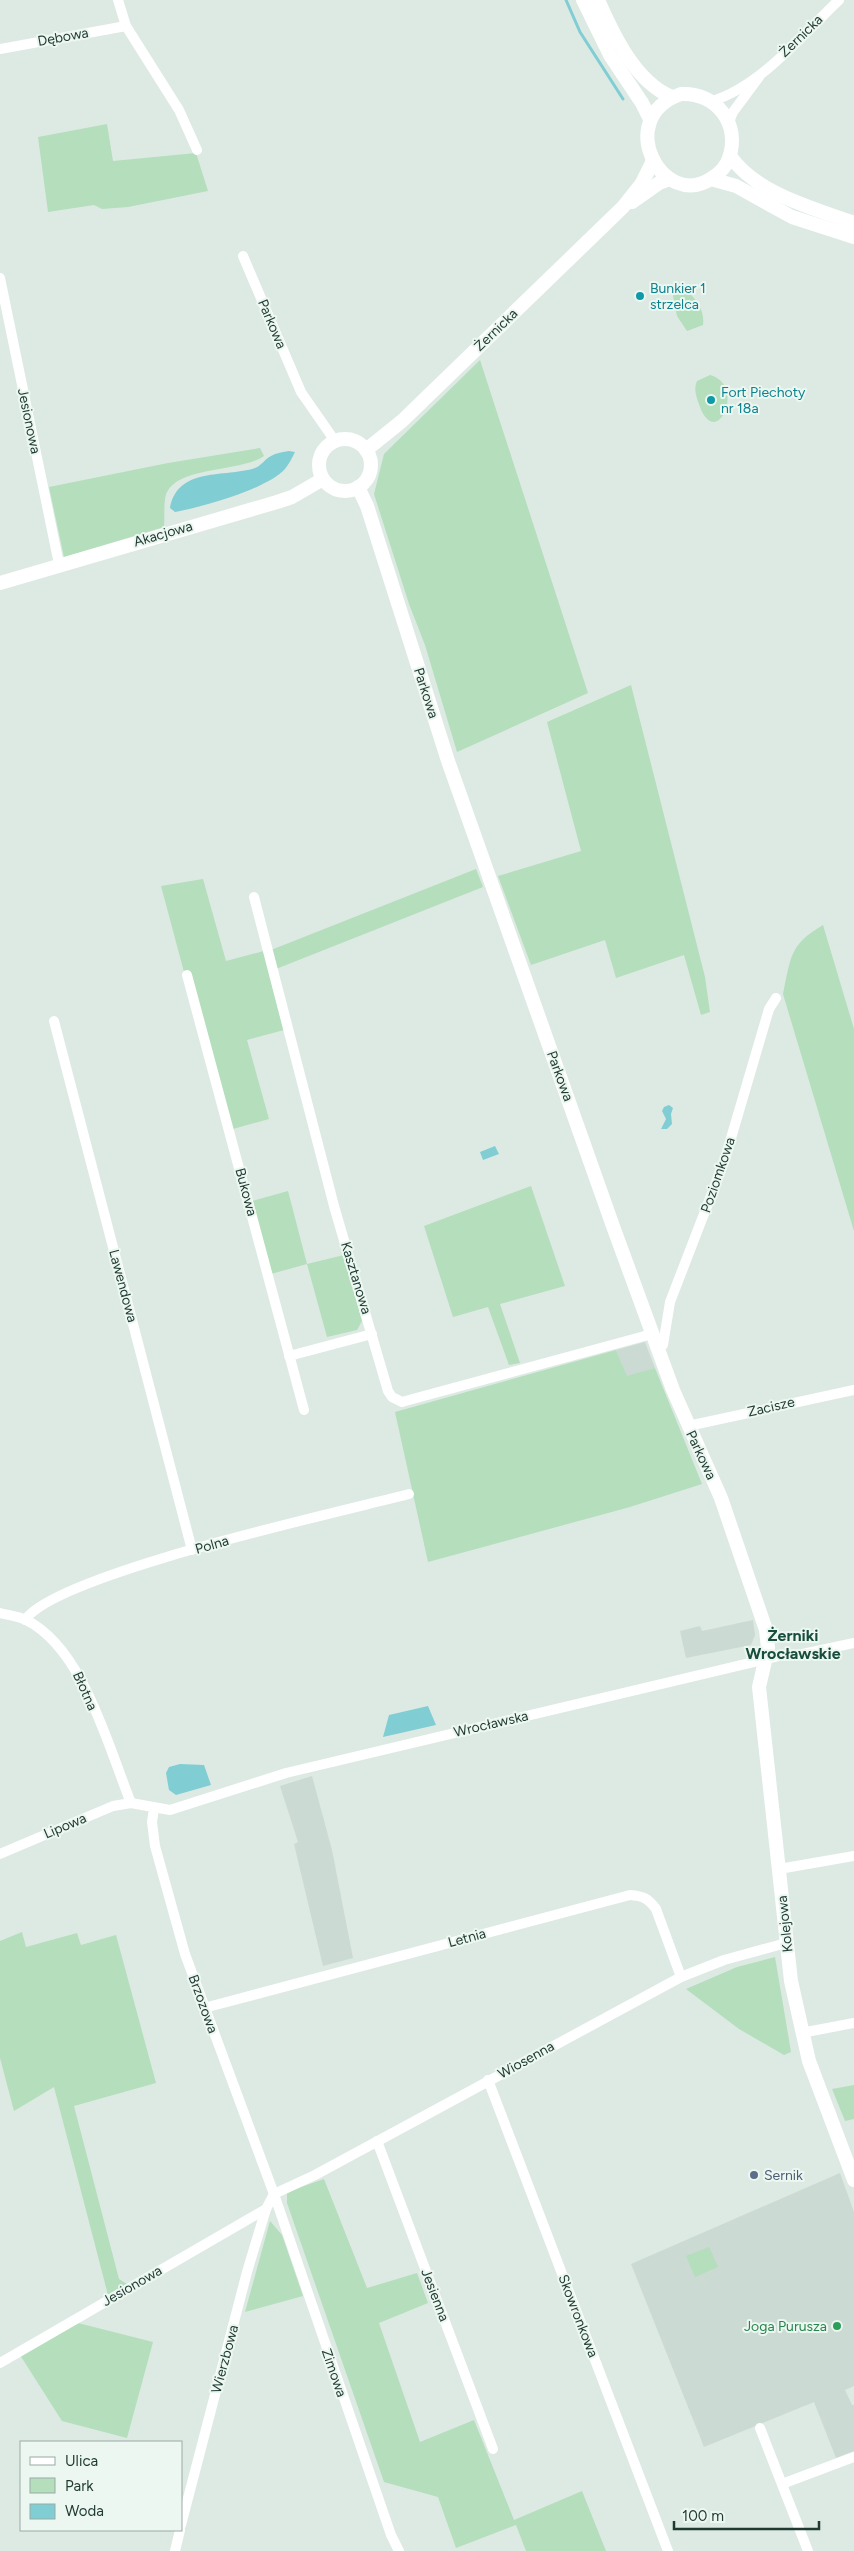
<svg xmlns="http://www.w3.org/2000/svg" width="854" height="2551" viewBox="0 0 854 2551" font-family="Figtree,sans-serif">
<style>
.built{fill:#cbdad2}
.green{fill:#b4debc}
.water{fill:#80cdd4}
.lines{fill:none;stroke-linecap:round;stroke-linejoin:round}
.stream{stroke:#80cdd4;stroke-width:3}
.street{stroke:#fff;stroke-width:10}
.secondary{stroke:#fff;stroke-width:14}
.culture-dot{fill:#0f9aa8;stroke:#edf7f1;stroke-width:2}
.service-dot{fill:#5c6f8a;stroke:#edf7f1;stroke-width:2}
.leisure-dot{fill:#2e9e5b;stroke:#edf7f1;stroke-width:2}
.labels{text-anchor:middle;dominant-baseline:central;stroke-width:4;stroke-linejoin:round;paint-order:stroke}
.street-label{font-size:14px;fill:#1e3a31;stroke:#edf7f1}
.culture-label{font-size:14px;fill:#0d838f;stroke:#edf7f1;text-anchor:start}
.service-label{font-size:14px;fill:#4e5e75;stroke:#edf7f1;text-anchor:start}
.leisure-label{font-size:14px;fill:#27864d;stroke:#edf7f1;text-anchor:end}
.quarter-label{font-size:16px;font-weight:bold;fill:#194d3d;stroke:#edf7f1}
</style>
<rect width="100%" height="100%" fill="#ddeae3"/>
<!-- built -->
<g class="built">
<polygon points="645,1342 655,1368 627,1377 616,1350"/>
<polygon points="753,1620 755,1635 751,1645 686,1658 680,1631 700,1626 702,1631"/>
<polygon points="312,1776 332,1850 353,1958 323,1966 294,1844 298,1842 280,1786"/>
<polygon points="840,2173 854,2212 854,2386 845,2390 852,2405 854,2405 854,2451 836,2458 814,2402 704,2447 631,2264"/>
</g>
<!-- green -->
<g class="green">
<polygon points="107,124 113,161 196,153 208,191 128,207 102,209 94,205 48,212 38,137"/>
<path d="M682 288C695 296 705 310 703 325L687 331 677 316 673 296 678 289Z"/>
<polygon points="480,360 588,693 457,752 425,645 409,604 374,494 384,454"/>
<path d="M710 375C747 385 717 451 700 407 697 398 693 390 697 381Z"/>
<path d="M260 448 264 456C241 472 180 466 167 492 163 500 165 517 164 527L64 557 49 487 168 463Z"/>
<polygon points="631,685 705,977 710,1012 701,1015 684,955 616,978 605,940 531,965 498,876 581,851 547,722"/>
<polygon points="476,869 483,887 276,969 271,950"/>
<polygon points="203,879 226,961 264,951 284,1030 247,1040 269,1119 233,1129 190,971 184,972 161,886"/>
<path d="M823 925 854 1029V1231L783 994C791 957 789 945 823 925Z"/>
<polygon points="531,1186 565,1286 500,1304 520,1363 509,1365 488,1307 453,1317 424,1226"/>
<polygon points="288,1191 307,1264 344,1255 362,1321 357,1330 327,1337 307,1264 271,1274 252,1201"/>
<polygon points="616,1350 627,1376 655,1368 702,1484 630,1507 428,1562 395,1412"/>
<polygon points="22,1932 26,1947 77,1933 81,1945 116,1935 156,2083 74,2106 119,2279 127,2284 108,2295 54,2087 14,2111 0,2058 0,1941"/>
<polygon points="775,1957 791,2052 784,2055 739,2029 686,1989 737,1967"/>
<polygon points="854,2085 854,2119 845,2121 832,2089"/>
<polygon points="324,2179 367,2288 417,2273 428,2303 379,2323 420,2442 474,2420 514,2520 582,2491 606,2551 526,2551 516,2525 456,2548 438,2497 384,2482 287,2203 287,2192"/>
<polygon points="270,2221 282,2235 303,2296 245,2312"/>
<polygon points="709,2247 718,2267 695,2277 686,2256"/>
<polygon points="78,2323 153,2342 127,2438 62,2421 20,2355"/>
</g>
<!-- water -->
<g class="water">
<path d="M289 451 295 452C292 458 289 464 285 469 267 489 202 507 175 512L170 508C178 466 225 478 255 468 261 466 265 459 271 456 276 453 283 452 289 451Z"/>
<polygon points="669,1105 673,1108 671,1114 672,1124 667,1129 661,1129 666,1119 662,1111 664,1107"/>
<polygon points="495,1146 499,1154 483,1160 480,1152"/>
<polygon points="428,1706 436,1725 383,1737 389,1715"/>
<polygon points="180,1764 204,1765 211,1785 176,1795 169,1790 166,1773 169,1767"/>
</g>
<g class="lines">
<!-- stream -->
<polyline class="stream" points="566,0 580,32 623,99"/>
<!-- street -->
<g class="street">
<polyline points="118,0 126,26 179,110 197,150"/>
<polyline points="0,49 126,26"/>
<path d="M712 101C760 87 803 34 839 0"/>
<polyline points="729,122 733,112 759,77"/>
<polyline points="243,256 301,392 335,441"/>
<polyline points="0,278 59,564"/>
<polyline points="254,897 334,1206 388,1391 392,1397 402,1402 409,1400 652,1334"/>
<polyline points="187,975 304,1410"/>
<polyline points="54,1021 192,1550"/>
<polyline points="657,1348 663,1345 670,1302 724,1162 769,1009 776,998"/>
<polyline points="289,1356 372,1334"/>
<polyline points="688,1426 854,1390"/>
<path d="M0 1613C8 1615 18 1616 26 1620 83 1648 108 1746 131 1803"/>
<path d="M25 1620C55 1574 344 1511 409 1494"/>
<polyline points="154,1809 152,1822 155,1846 185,1954 274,2194 391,2535 399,2551"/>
<polyline points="0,1854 113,1806 131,1803 170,1810 286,1773 779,1656 798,1655 854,1643"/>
<polyline points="779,1869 854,1856"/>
<path d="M204 2008 630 1895C643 1896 648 1898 656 1909L681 1977"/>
<polyline points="801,2033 854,2023"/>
<polyline points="488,2080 668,2551"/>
<polyline points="377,2141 493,2449"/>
<polyline points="274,2194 315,2175 681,1977 724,1960 786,1943"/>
<polyline points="0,2363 266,2209"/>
<polyline points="760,2428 808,2551"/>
<polyline points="782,2484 854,2457"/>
<polyline points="181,2525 247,2272 266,2209 274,2194"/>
<polyline points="175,2551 180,2530"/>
</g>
<!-- secondary -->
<g class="secondary">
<polyline points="583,0 610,55 642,103 650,119"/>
<path d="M598 0C613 34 635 82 672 97"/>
<path d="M681 94C716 92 741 124 729 158 726 167 720 173 712 178 663 212 612 118 681 94Z"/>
<path d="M730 156C757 194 813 208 854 223"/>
<polyline points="711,179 736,186 792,217 854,237"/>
<polyline points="632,202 659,183 670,179"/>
<circle cx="345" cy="465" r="26"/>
<polyline points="366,450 402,421 623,207 642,183 653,161"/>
<polyline points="358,487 367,506 448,761 614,1229 673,1390 721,1498 766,1630 768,1648 759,1687 791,1981 809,2061 854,2180"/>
<polyline points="0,583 277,502 292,497 323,479"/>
</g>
</g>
<!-- markers -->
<g class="culture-dot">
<circle cx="640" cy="296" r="5"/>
<circle cx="711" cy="400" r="5"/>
</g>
<circle class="service-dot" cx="754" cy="2175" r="5"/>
<circle class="leisure-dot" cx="837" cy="2326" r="5"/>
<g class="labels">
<!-- street labels -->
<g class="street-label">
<text transform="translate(801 36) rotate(-44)">Żernicka</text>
<text transform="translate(63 37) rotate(-10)">Dębowa</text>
<text transform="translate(272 324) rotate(67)">Parkowa</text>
<text transform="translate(496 330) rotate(-44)">Żernicka</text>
<text transform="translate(29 421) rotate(78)">Jesionowa</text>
<text transform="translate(163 534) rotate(-16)">Akacjowa</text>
<text transform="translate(426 693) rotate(72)">Parkowa</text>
<text transform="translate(560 1076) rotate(70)">Parkowa</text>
<text transform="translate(718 1175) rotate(-71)">Poziomkowa</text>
<text transform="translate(246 1192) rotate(75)">Bukowa</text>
<text transform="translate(356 1278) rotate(73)">Kasztanowa</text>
<text transform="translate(123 1286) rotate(75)">Lawendowa</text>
<text transform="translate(771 1407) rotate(-13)">Zacisze</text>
<text transform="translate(701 1455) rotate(65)">Parkowa</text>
<text transform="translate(212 1545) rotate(-16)">Polna</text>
<text transform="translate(85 1691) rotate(66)">Błotna</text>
<text transform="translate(491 1724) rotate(-13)">Wrocławska</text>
<text transform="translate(65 1826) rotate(-23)">Lipowa</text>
<text transform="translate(785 1924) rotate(-96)">Kolejowa</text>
<text transform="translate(467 1938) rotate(-15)">Letnia</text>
<text transform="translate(203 2004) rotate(70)">Brzozowa</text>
<text transform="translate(526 2060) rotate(-29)">Wiosenna</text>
<text transform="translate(132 2286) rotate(-30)">Jesionowa</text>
<text transform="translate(435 2295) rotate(69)">Jesienna</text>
<text transform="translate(578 2316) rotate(69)">Skowronkowa</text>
<text transform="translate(225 2359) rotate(-75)">Wierzbowa</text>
<text transform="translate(334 2373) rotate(71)">Zimowa</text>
</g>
<!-- culture labels -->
<g class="culture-label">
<text x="650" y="288">Bunkier 1<tspan x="650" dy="16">strzelca</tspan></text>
<text x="721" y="392">Fort Piechoty<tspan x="721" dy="16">nr 18a</tspan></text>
</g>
<!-- service labels -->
<g class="service-label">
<text x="764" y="2175">Sernik</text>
</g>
<!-- leisure labels -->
<g class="leisure-label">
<text x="827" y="2326">Joga Purusza</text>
</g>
<!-- quarter labels -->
<g class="quarter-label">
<text x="793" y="1635">Żerniki<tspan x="793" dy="18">Wrocławskie</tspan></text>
</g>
</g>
<!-- legend -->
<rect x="20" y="2441" width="162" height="90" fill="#edf7f1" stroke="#9aaba4"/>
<rect x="30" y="2457" width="25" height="8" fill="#ffffff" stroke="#9aaba4"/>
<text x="65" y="2466" font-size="15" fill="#1e3a31">Ulica</text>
<rect x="30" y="2478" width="25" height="15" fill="#b4debc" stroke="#9aaba4"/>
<text x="65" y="2491" font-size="15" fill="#1e3a31">Park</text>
<rect x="30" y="2504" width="25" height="15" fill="#80cdd4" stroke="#9aaba4"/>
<text x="65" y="2516" font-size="15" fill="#1e3a31">Woda</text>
<!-- scale -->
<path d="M674 2521v8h145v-8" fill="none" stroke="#1e3a31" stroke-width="2.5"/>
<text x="682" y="2521" font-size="15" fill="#1e3a31" stroke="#edf7f1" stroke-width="4" paint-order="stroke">100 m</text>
</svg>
